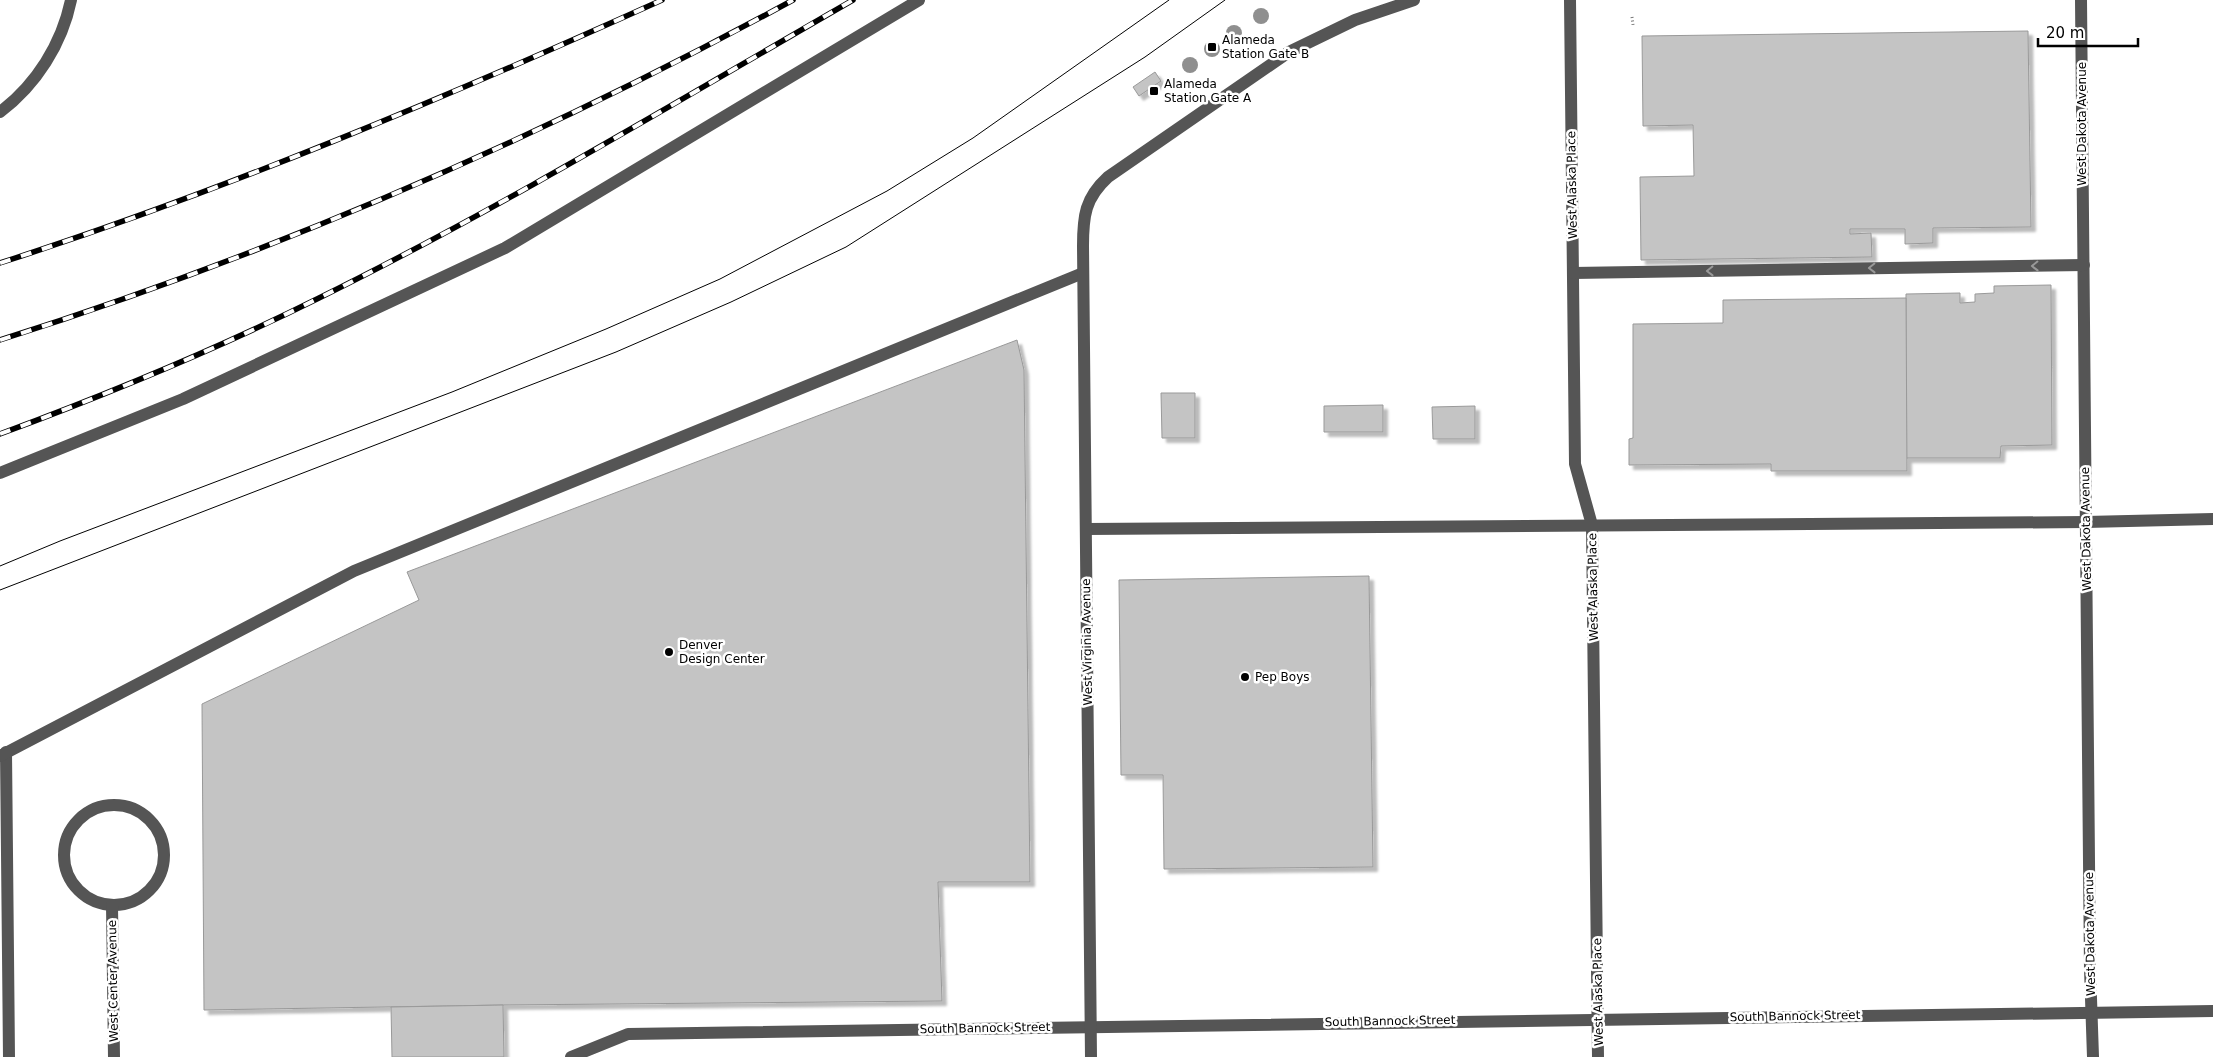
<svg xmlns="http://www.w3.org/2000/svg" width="2213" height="1057" viewBox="0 0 2213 1057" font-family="'DejaVu Sans',sans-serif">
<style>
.building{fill:#c4c4c4;stroke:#999;filter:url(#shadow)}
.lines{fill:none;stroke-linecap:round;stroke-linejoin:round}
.path{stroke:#777;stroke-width:3;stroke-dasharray:1 2.5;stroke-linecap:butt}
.minor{stroke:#555;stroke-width:12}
.tram{stroke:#000;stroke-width:1}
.rail-casing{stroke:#000;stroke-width:5.5}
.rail{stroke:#fff;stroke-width:4;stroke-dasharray:11;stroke-linecap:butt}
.tree{fill:#8f8f8f}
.oneway{stroke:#999}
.poi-dot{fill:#000;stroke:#fff;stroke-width:2}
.labels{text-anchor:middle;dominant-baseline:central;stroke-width:5;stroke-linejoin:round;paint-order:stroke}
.poi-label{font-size:12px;fill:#000;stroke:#fff;text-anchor:start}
.street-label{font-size:12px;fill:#000;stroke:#fff}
</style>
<defs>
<filter id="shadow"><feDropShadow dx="4.5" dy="4.5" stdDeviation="1" flood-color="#0004"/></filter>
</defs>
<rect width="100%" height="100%" fill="#fff"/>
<!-- building -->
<g class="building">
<polygon points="2028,31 2031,227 1933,228 1933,243 1905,244 1905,229 1850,229 1850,234 1871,233 1872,257 1641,260 1640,177 1694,176 1693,125 1643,126 1642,36"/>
<polygon points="1155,72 1161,81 1139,96 1133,87"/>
<polygon points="2051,285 2052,445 2001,446 2000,458 1906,458 1906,294 1960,293 1960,303 1975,302 1975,294 1994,293 1994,286"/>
<polygon points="1906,298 1907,471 1771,471 1771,464 1629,465 1629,439 1633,438 1633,324 1723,323 1723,300"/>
<polygon points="1017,340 1024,370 1030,882 938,882 942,1001 503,1005 204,1010 202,704 419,600 407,572"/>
<polygon points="1161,393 1195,393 1195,438 1162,438"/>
<polygon points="1383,405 1383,432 1324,432 1324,406"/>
<polygon points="1475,406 1475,439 1433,439 1432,407"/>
<polygon points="1369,576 1373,867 1164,869 1163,775 1121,775 1119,580"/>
<polygon points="503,1005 504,1057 392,1057 391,1007"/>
</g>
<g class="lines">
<!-- path -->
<polyline class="path" points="1632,17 1633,25"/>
<!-- minor -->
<g class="minor">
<polyline points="1570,0 1575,464 1592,525 1598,1057"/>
<polyline points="2081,0 2090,969 2093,1057"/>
<path d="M0 112C36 85 62 44 71 0"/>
<polyline points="1573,273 2084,265"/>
<polyline points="0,473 183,399 505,248 919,0"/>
<polyline points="1086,529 2086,522 2213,519"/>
<polyline points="6,752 9,1057"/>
<polyline points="0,756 354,571 1083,273"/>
<circle cx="114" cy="855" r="50"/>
<polyline points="112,905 114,1057"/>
<polyline points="571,1057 628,1034 2213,1011"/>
<path d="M1091 1057 1083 246C1083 216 1085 198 1108 177L1289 52 1355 20 1414 0"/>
</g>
<!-- tram -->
<g class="tram">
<polyline points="0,566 60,541 452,392 606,329 720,279 887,191 973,138 1169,0"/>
<polyline points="0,590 616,352 731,302 846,247 1145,57 1225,0"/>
</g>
<!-- rail casing -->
<g class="rail-casing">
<g id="rail">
<path d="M0 263C226 190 445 98 662 0"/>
<path d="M0 340C275 253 540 138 793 0"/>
<path d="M0 434C108 394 215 350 319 298 501 208 676 102 853 0"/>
</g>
</g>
<!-- rail -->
<use href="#rail" class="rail"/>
</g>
<!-- trees -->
<g class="tree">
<circle cx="1261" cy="16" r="8"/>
<circle cx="1234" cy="33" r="8"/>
<circle cx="1212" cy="49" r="8"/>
<circle cx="1190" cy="65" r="8"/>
</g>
<!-- one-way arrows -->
<defs><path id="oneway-chevron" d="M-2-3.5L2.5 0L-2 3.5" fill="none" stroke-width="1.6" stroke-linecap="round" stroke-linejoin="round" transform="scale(1.25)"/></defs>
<g class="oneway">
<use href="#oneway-chevron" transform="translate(2035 266) rotate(179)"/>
<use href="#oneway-chevron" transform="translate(1872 268) rotate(179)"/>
<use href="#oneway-chevron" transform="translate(1710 271) rotate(179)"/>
</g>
<!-- markers -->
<g class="poi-dot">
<rect x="1207" y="42" width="10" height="10" rx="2.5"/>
<rect x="1149" y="86" width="10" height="10" rx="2.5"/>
<circle cx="669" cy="652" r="5"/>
<circle cx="1245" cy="677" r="5"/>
</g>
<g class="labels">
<!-- poi labels -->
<g class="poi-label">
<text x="1222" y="40">Alameda<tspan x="1222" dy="14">Station Gate B</tspan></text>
<text x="1164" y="84">Alameda<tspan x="1164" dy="14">Station Gate A</tspan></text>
<text x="679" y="645">Denver<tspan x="679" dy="14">Design Center</tspan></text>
<text x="1255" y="677">Pep Boys</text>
</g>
<!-- street labels -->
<g class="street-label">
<text transform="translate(2082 124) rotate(-90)">West Dakota Avenue</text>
<text transform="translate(1572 185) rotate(-91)">West Alaska Place</text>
<text transform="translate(2086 529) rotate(-91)">West Dakota Avenue</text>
<text transform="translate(1593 587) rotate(-91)">West Alaska Place</text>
<text transform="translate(1087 642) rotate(-91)">West Virginia Avenue</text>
<text transform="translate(2090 934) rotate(-91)">West Dakota Avenue</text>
<text transform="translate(113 981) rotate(-91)">West Center Avenue</text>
<text transform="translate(1598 992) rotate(-91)">West Alaska Place</text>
<text transform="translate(1795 1016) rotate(-1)">South Bannock Street</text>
<text transform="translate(1390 1021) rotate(-1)">South Bannock Street</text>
<text transform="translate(985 1028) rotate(-1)">South Bannock Street</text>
</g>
</g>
<!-- scale -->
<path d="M2038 38v8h100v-8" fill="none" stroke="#000000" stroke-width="2.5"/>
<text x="2046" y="38" font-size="15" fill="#000000" stroke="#ffffff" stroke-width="4" paint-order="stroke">20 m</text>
</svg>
